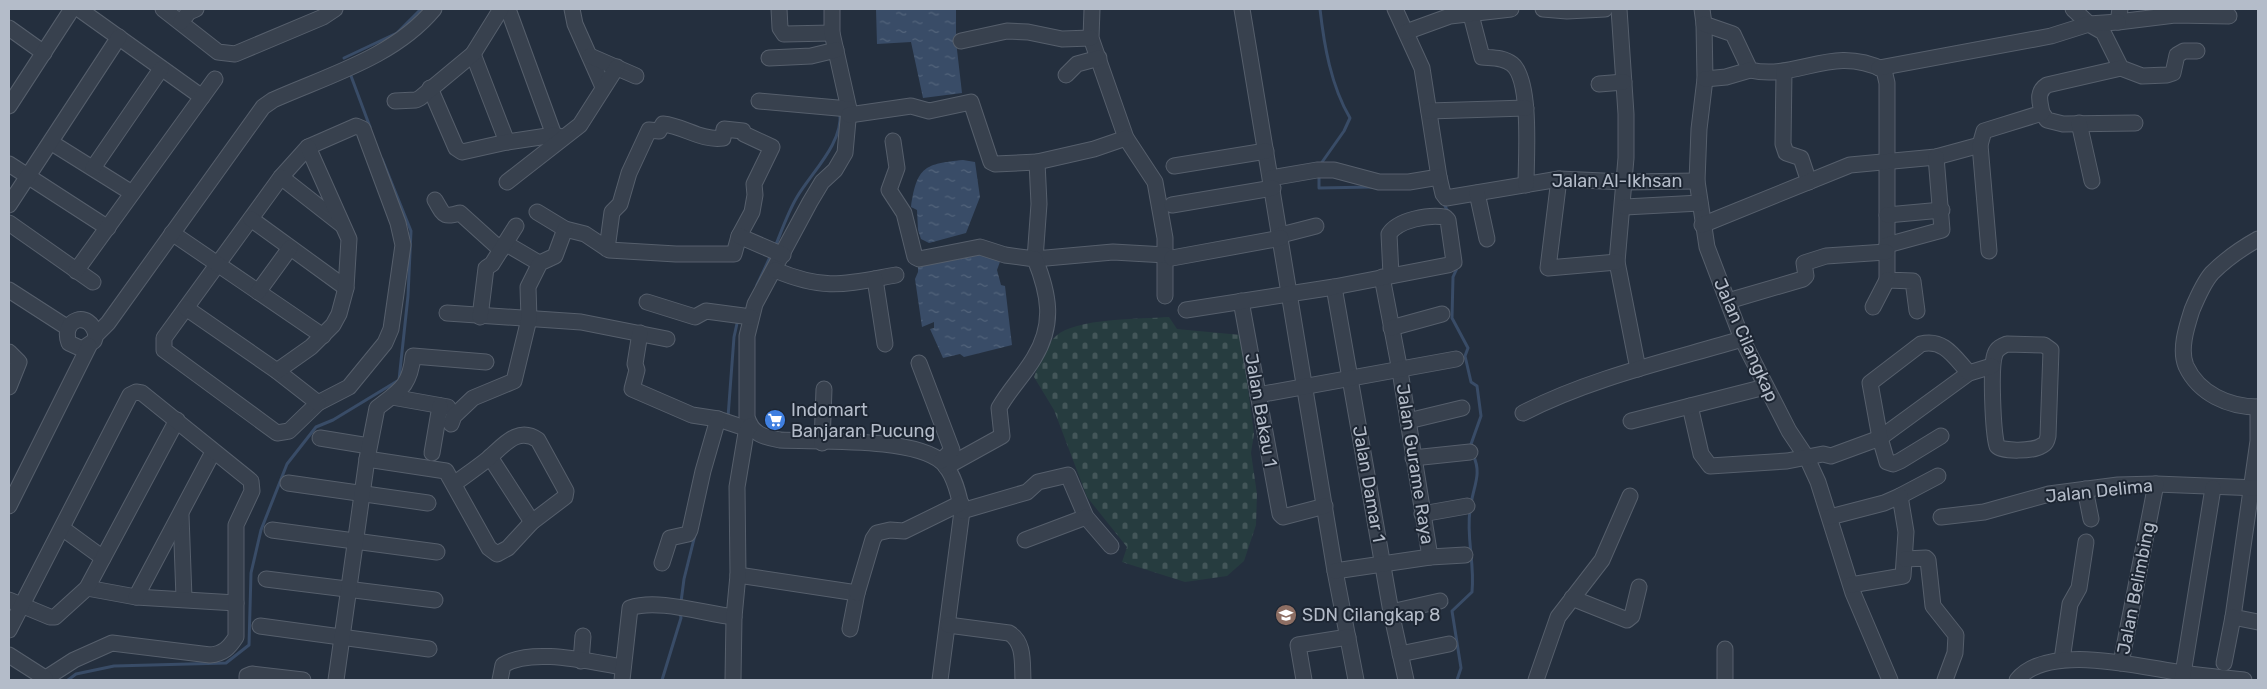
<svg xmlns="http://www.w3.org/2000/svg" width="2267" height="689" viewBox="0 0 2267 689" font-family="Rubik,sans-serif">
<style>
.cemetery{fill:url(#cemetery-stones)}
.water{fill:url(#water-ripples)}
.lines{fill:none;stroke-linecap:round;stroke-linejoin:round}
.stream{stroke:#394c67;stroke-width:3}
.minor-casing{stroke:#565f6c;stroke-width:17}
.minor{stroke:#38414e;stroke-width:15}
.labels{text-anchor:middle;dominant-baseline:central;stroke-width:4;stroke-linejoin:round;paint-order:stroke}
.street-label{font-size:18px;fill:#b4bcc9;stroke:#1d2633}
.poi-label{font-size:18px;fill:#b4bcc9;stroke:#1d2633;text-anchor:start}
</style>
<defs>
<pattern id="cemetery-stones" width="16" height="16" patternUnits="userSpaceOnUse" patternTransform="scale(1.25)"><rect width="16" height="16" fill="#263c3f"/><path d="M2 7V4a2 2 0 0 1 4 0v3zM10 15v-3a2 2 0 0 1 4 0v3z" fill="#435659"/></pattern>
<pattern id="water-ripples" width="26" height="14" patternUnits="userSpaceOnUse" patternTransform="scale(1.25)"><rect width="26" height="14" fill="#394c67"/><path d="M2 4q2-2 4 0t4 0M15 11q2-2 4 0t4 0" fill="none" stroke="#53647b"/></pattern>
</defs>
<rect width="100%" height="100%" fill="#242f3e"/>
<!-- cemetery -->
<path class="cemetery" d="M1169 317 1177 329 1241 335 1254 434 1251 453 1257 494 1256 525 1244 561 1227 576 1185 582 1122 562 1127 547 1087 497 1054 410 1034 377C1039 364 1045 346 1056 336 1076 318 1140 319 1169 317Z"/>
<!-- water -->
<g class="water">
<polygon points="876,9 956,9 956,41 962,93 923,98 911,42 877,44"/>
<path d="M963 160 975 162 980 197 966 233 929 243 921 239 918 230 917 210 911 207C917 166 925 164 963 160Z"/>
<polygon points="983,250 1001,259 997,270 1001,285 1005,286 1012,345 964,357 960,354 943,358 930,329 934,328 934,322 922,327 915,279 918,272 918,262"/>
</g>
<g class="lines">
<!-- stream -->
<g class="stream">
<path d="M1320 9C1324 45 1331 86 1350 118L1344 131 1320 165"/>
<polyline points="344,58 397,33 421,9"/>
<polyline points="351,76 370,127"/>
<polyline points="1319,175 1319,188 1372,187"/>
<polyline points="1443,202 1449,214"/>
<path d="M775 247C782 230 788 212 797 197 812 172 843 143 840 113"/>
<polyline points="1458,266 1453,277 1452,318 1468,348 1465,356 1471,382 1477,386 1481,416 1470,447"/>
<polyline points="757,285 771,255"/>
<polyline points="728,417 734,337 738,319"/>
<path d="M1471 504C1474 485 1482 473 1473 455"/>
<polyline points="681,602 684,579 695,535"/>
<polyline points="68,680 76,674 114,666 226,663 249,645 251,573 261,530 287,464 316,427 333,420 399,380 408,296 411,231 382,159"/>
<polyline points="662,680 681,618 680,611"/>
<path d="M1457 680 1461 668 1452 611 1472 592C1475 563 1466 538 1470 510"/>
</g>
<!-- minor casing -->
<g class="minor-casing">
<g id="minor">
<polyline points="79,9 202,97"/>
<polyline points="163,9 218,52 235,54 323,17 335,9"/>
<polyline points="508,9 554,135"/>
<polyline points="572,9 575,24 603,87"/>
<polyline points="779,9 780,28 784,34 832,33"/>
<path d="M832 9V33L849 109 845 153 835 170 822 182 810 202 755 304 747 336V417C752 434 763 437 780 440 819 442 913 437 942 462 954 473 959 495 962 511L940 680"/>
<polyline points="1092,9 1091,38 1126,138 1155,182 1165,238 1165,296"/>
<polyline points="1242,9 1335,571 1356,680"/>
<polyline points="1395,9 1422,68 1439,177 1443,194 1446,198 1559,179 1625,182 1697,181"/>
<polyline points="1543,9 1567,11 1605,9"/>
<polyline points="1619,9 1626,114 1626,158 1617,262 1638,369"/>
<polyline points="1702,9 1704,24 1705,79 1699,129 1697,181 1707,247 1742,339 1789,431 1807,458 1818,482 1853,593 1890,680"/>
<polyline points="2073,9 2089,24 2103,32 2121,68 2142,76 2167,75 2173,73 2177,55 2184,51 2197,51"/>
<polyline points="2120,9 2118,22 2175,15 2229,16"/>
<path d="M1471 15 1482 57C1492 58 1503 57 1512 64 1532 80 1526 159 1526 185"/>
<polyline points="181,22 189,12 196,9"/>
<path d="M1704 24 1733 34 1750 70C1798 81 1831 44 1884 70L1887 83V280L1913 281 1917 311"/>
<polyline points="9,28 44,53"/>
<polyline points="1406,32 1450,16 1511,9"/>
<polyline points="961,41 1007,31 1028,32 1062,39 1091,38"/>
<polyline points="473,54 507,142"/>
<polyline points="590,56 636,76"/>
<polyline points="769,58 811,56 836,50"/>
<polyline points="1879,68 2051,36 2089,24 2118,22"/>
<polyline points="1784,71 1783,144 1786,153 1801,158 1809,182"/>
<polyline points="1066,75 1077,64 1099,58"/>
<polyline points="1705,79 1726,77 1750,70"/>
<polyline points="1599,84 1624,82"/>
<polyline points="430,88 456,148 462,152 507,142 554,135 562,137"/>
<polyline points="395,101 416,100 420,98 473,54 501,9"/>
<polyline points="759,101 849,109"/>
<polyline points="9,106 72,9"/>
<polyline points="1429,111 1526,108"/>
<polyline points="2042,113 2047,120 2063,124 2135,123"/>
<polyline points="849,115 911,106 929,111 971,102 991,162 995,164 1037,162"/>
<polyline points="2079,123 2092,181"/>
<polygon points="356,126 363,129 398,223 403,245 391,329 385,343 349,387 318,403 289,431 277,433 164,350 164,338 281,177 308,147"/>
<polyline points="1126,138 1094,149 1037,162 1039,204 1035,259 1113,252 1166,255"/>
<path d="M893 141 897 168 889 190 904 213 915 257 919 259 980 247 1005 255 1035 259C1049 294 1055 324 1034 358 1024 375 1009 390 999 408L1002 436 946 467"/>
<polyline points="52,143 132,193"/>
<polyline points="9,164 108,228"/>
<polyline points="1174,166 1266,151"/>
<polyline points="93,168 161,69"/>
<polyline points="281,177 341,224"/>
<polyline points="1271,178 1317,170 1334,170 1379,182 1409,182 1439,177"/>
<polyline points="1559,179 1548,268 1617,262"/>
<polyline points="507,182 580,125 617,67"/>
<polyline points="1477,193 1487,239"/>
<path d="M435 200C444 215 443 218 460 213L501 250"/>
<polyline points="9,205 119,37"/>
<polyline points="1172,205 1273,188"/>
<polyline points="1625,207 1700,203"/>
<path d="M537 212 565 229 585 234 609 250 676 254H734L739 236 752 212 755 195 754 184 772 147 744 134 743 131 724 129 723 138C701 141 684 126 663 124L659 131 649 130 629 173 620 204 612 212 607 249"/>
<polyline points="1887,215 1942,210"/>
<polyline points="251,219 346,288"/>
<polyline points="9,223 93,282"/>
<polyline points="1702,225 1850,165 1936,157 1980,145"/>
<polyline points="172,233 323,336"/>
<polyline points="1281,235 1316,226"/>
<polyline points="739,236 783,255"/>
<polyline points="505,243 539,263"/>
<polyline points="1887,245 1942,230 1936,157"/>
<path d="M1989 251 1980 145 1984 131 2042 113C2040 102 2036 92 2047 85L2121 68"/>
<polyline points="1172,258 1281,238"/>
<path d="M775 270C825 291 845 284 896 275"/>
<polyline points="76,271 215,79"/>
<polyline points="1382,277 1400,371 1430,557"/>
<polyline points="875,279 885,344"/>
<polyline points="1334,287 1391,612 1406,680"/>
<polyline points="9,290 68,328"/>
<polyline points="258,292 290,248"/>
<polyline points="1241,301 1280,514 1283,517 1325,506"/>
<polyline points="1728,301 1803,279 1806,276 1804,263 1826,256 1886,252"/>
<polyline points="647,302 695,317 706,311 751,317"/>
<polyline points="1873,307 1887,280"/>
<polyline points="186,308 277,371 318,403"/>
<path d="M1186 310 1334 287 1448 265 1454 262 1448 220 1445 217C1429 214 1398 220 1389 234L1391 275"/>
<polyline points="447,313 581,322 667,339"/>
<polyline points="480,317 486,268 492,264 516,226"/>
<polyline points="1391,328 1442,314"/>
<polyline points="640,333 635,364 637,370 632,389 692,415 718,419 748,429"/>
<path d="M96 335C90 309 60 319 69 343L82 349 94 341 96 335 108 323 263 107 273 100C329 75 394 57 434 9"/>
<path d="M2007 344 2044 345 2051 350 2048 436C2047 441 2046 444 2041 446 2034 451 2002 452 1997 446 1993 432 1990 367 1995 354 1997 348 2002 346 2007 344Z"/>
<polyline points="9,352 19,362 9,387"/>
<polyline points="919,363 952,450 941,461"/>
<polyline points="277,371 311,347 333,325 339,314 346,288 349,239 308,147"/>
<polyline points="1258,395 1456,359"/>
<polyline points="392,397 448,407"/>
<polyline points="1690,406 1701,454 1710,466 1787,461 1823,454 1831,456 1880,438 1969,373 1992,366"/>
<path d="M2258 407C2229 407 2199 394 2186 366 2179 349 2187 326 2192 310 2197 298 2204 282 2212 273 2225 260 2242 248 2258 239"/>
<polyline points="2258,407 2258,441 2233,617 2258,622"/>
<path d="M1523 413C1591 378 1668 361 1742 339"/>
<polyline points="1408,421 1462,408"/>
<polyline points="1631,421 1765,387"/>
<polyline points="451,424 454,416 473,398 514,381 529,319 528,287 540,263 555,256 565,229"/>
<path d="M1941 436 1900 461 1893 464 1887 462 1880 438 1870 383 1921 344C1944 338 1955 358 1969 373"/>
<polyline points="320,438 369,446"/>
<polyline points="822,443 824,389"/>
<polyline points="432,453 440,406"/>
<polyline points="490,457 532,522"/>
<polyline points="1413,458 1470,452"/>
<path d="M367 459 446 471 489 548 497 554 508 548 532 522 565 497 566 491 538 440C518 426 504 445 489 458 478 467 466 475 454 484"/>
<polyline points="288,483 428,503"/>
<polyline points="2085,489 2091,519"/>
<polyline points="1900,496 1938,476"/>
<polyline points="9,506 89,346"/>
<polyline points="962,511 1027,492 1038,482 1068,475 1086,517 1111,546"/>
<polyline points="1422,514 1467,506"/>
<polyline points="181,515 184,598"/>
<polyline points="1830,517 1884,503 1900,496 1906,532 1903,576 1851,585"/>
<polyline points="1941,517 1984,512 2049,494 2118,485 2156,484 2258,488"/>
<polyline points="62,528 103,558"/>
<polyline points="272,530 437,552"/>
<polyline points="1025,540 1086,517"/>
<polyline points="1905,559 1926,558 1928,560 1933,606 1956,635 1955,653 1945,680"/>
<polyline points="662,563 670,538 688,534 690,530 703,471 718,419"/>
<polyline points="1335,571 1430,557 1465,555"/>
<polyline points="738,575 857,593 850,629"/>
<polyline points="266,579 435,600"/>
<polyline points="87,588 136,597 236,603"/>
<polyline points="857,593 873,539 877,533 890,530 904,531 961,503"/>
<polyline points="136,597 213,452"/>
<polyline points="1572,598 1627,620 1632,616 1639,587"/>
<polyline points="9,600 50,617 55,617 87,588 177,420"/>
<polyline points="1391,612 1440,601"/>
<path d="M948 625 1009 633C1025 642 1022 664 1023 680"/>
<polyline points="260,626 429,649"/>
<path d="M9 630 130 395 136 392 142 393 251 481 252 491 236 525V637C229 648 223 654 210 655L112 643 74 660 43 680"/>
<polyline points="1725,649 1725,680"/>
<polyline points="1400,654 1449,644"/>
<polyline points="9,655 45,678"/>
<polyline points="2062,660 2070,604 2079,588 2086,542"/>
<polyline points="581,661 583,636"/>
<polyline points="2121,663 2156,484"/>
<polyline points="2224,663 2233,617"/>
<polyline points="247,680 247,676 252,674 303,680"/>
<path d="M336 680 367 459 377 408C400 390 410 386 413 356L486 362"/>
<path d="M500 680 503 665C532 647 590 662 623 667"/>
<path d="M622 680 630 608C658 598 705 614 734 617"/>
<polyline points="733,680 734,617 738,575 737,487 746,433 750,426"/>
<polyline points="1304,680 1298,645 1348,637"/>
<polyline points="1536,680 1558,617 1602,560 1630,496"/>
<path d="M2017 680C2048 642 2140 667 2183 673 2203 676 2224 678 2244 680"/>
<polyline points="2182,680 2213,488"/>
</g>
</g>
<!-- minor -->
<use href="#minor" class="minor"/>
</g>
<!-- icons -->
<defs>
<g id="supermarket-disc" transform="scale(1.125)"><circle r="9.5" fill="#3f7fe0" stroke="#1d2633"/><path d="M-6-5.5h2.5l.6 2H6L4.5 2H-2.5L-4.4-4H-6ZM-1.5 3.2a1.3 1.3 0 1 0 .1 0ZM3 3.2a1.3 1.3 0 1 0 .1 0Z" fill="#fff"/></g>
<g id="school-disc" transform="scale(1.125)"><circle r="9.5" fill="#8d6e63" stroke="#1d2633"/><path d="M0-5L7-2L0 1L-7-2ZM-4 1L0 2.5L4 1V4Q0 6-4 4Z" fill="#fff"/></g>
</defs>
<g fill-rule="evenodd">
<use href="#supermarket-disc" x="775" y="420"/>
<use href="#school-disc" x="1286" y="615"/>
</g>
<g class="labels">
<!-- street labels -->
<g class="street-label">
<text x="1617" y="181">Jalan Al-Ikhsan</text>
<text transform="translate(1746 340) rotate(66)">Jalan Cilangkap</text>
<text transform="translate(1261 410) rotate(80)">Jalan Bakau 1</text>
<text transform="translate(1415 464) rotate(81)">Jalan Gurame Raya</text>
<text transform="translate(1369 484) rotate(80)">Jalan Damar 1</text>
<text transform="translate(2099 491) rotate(-6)">Jalan Delima</text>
<text transform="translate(2136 588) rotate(-79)">Jalan Belimbing</text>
</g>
<!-- poi labels -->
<g class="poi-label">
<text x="791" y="410">Indomart<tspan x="791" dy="21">Banjaran Pucung</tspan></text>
<text x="1302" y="615">SDN Cilangkap 8</text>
</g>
</g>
<!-- border -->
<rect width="2267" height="689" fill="none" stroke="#b4bcc9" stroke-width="20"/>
</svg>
